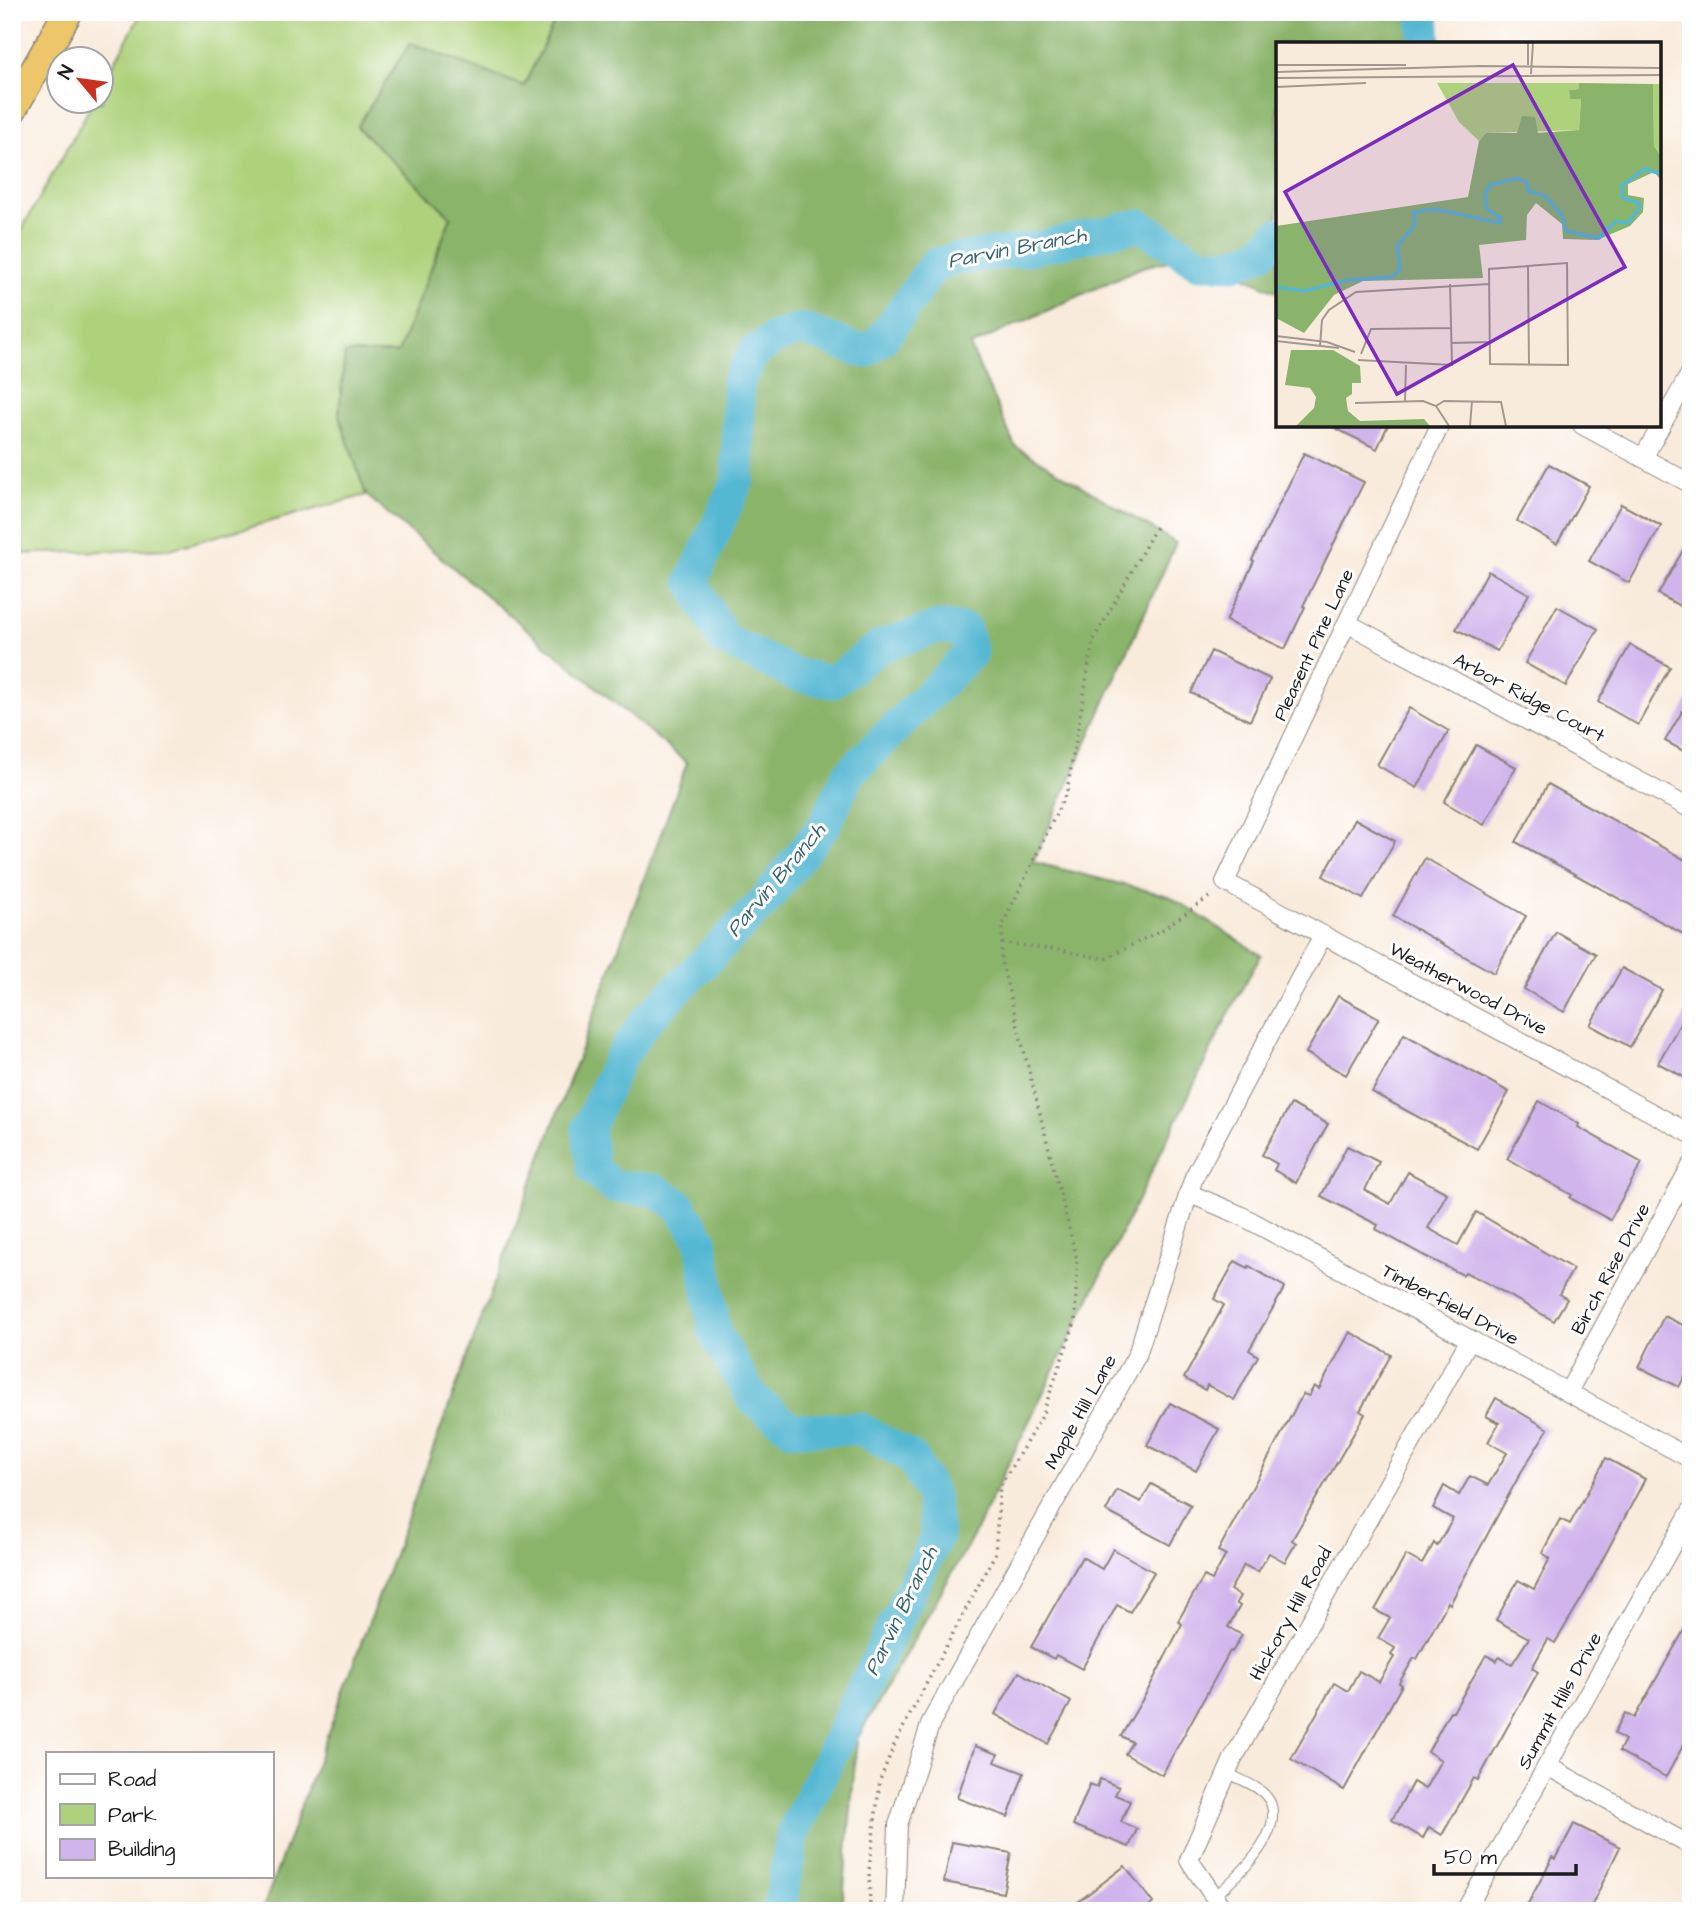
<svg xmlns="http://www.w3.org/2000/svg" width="1703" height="1923" viewBox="0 0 1703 1923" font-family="'Architects Daughter',sans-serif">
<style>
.green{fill:#aed27b;stroke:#65774c;stroke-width:2}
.forest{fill:#8ab46b;stroke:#536844;stroke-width:2}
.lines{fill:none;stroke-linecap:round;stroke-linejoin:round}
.river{stroke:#55b8d3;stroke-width:33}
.building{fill:#d0b4ec}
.service-casing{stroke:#8a847c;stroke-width:11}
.minor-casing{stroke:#8a847c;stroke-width:20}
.trunk-casing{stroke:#8a847c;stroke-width:31}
.path{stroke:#8a847c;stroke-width:3.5;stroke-dasharray:2 5;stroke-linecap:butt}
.service{stroke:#fff;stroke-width:9}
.minor{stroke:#fff;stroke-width:18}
.trunk{stroke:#ecc669;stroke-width:28}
.labels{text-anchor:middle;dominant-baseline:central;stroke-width:6;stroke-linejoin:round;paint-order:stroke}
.street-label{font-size:19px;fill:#1c1c1c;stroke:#fff}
.water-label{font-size:21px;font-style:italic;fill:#36626e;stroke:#fff}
.inset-river{fill:none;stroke:#55b8d3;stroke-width:3.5}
.inset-road{fill:none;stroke:#a1988f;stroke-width:2}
.view{fill:#7b2cbf;fill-opacity:0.15;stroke:#7b2cbf;stroke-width:3.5}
.inset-edge{fill:none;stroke:#1c1c1c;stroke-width:3.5}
</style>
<rect width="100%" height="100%" fill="#fff"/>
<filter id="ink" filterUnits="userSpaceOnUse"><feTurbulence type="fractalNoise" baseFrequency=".0143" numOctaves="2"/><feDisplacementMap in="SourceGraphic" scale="14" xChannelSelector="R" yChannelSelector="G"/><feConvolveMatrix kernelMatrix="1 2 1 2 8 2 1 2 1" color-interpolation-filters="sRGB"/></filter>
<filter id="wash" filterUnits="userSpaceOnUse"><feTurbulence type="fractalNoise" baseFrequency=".00686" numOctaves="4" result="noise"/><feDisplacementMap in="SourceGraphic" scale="28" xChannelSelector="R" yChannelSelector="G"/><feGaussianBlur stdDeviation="1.57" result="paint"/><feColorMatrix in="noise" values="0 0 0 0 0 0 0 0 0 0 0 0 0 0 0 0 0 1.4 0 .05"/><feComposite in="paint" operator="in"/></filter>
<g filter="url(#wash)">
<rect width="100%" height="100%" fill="#f9ebdb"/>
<!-- green -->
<polygon class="green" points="142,12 559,12 524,86 410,43 451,217 398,353 345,353 339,415 366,495 170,549 12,554 12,247 93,102 102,102 102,85"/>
<!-- forest -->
<polygon class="forest" points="559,12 1437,12 1433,44 1278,44 1278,292 1195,255 1142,267 970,346 1015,446 1176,543 1033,862 1169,896 1261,955 1235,1001 972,1538 857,1739 842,1911 262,1911 687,763 366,495 339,415 345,353 398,353 451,217 357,127 410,43 524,86"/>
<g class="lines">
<!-- river -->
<g class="river">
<polyline points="1423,12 1425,44"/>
<polyline points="779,1911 793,1833 937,1536 932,1495 912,1458 861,1429 792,1429 753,1399 715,1333 701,1240 679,1205 655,1190 612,1186 593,1169 588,1128 619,1060 645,1022 765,901 825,824 848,775 971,653 965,630 939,627 881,646 832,682 794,674 723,639 692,581 738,480 738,381 754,353 775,338 802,329 865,352 882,339 935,264 956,259 1030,249 1140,225 1199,263 1234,264 1261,253 1278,234"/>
</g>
</g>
<g id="blocks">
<!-- building -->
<g class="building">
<polygon points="1329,425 1388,425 1377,449"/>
<polygon points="1304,453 1364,482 1303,606 1305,607 1285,649 1226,621 1254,561 1252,560"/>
<polygon points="1549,464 1589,486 1557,544 1517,521"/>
<polygon points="1621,504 1661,526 1629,583 1589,561"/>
<polygon points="1691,536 1691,612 1658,594"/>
<polygon points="1488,571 1529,594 1497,651 1456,629"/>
<polygon points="1557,606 1598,629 1566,686 1525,663"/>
<polygon points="1630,645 1670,667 1638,725 1598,702"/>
<polygon points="1211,651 1270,679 1250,721 1191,693"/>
<polygon points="1691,696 1691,755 1665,741"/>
<polygon points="1409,708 1449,731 1417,788 1377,765"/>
<polygon points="1476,745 1516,767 1484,825 1444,802"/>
<polygon points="1548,784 1691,863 1691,925 1685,935 1516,842"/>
<polygon points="1355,819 1395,841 1363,899 1323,876"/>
<polygon points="1425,858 1526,916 1494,973 1393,916"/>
<polygon points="1556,932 1596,954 1564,1012 1524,989"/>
<polygon points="1622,968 1662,990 1630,1047 1590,1025"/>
<polygon points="1338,996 1379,1018 1346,1075 1306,1053"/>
<polygon points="1691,1004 1691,1081 1658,1063"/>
<polygon points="1404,1034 1509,1092 1477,1149 1372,1092"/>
<polygon points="1539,1101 1579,1124 1578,1127 1642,1163 1610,1220 1570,1198 1572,1195 1507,1159"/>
<polygon points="1291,1104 1328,1124 1296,1183 1274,1170 1277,1164 1262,1155"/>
<polygon points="1347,1146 1379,1162 1365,1190 1390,1204 1408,1172 1447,1193 1428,1228 1458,1245 1476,1212 1573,1269 1559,1294 1567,1299 1554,1321 1487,1283 1465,1272 1463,1275 1423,1255 1376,1229 1378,1225 1321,1196"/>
<polygon points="1235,1261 1248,1268 1249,1266 1285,1287 1249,1350 1258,1356 1234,1400 1207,1385 1205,1390 1184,1378 1224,1305 1214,1299"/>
<polygon points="1664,1316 1691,1329 1691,1364 1679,1387 1639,1367"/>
<polygon points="1350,1332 1391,1355 1360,1411 1365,1414 1292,1540 1296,1543 1285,1562 1269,1553 1258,1572 1244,1565 1230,1590 1240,1596 1236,1603 1240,1606 1228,1627 1242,1635 1232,1652 1230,1651 1162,1775 1125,1754 1132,1742 1121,1736 1148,1690 1182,1624 1178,1621 1204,1576 1212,1580 1226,1555 1218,1551 1303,1394 1309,1396 1314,1386 1319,1389"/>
<polygon points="1496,1398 1548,1429 1520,1474 1450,1604 1448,1602 1417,1659 1414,1658 1399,1683 1402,1685 1344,1790 1291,1759 1334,1683 1348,1691 1359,1671 1379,1682 1394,1657 1391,1655 1395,1648 1378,1638 1390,1618 1375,1610 1406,1555 1422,1564 1434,1543 1437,1546 1453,1519 1433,1508 1444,1486 1459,1495 1470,1476 1488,1485 1507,1453 1488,1442 1499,1423 1486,1416"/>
<polygon points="1170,1403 1219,1429 1196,1471 1147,1445"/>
<polygon points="1606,1458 1645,1479 1586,1591 1555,1643 1548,1639 1532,1668 1538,1672 1478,1780 1474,1778 1442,1835 1429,1827 1423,1838 1392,1820 1413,1782 1425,1789 1441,1760 1428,1752 1450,1711 1453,1712 1486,1655 1497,1661 1499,1657 1512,1664 1529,1638 1496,1620 1518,1580 1534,1589 1550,1558 1542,1553 1560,1519 1570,1524"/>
<polygon points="1151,1484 1191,1505 1170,1545 1106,1511 1117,1490 1141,1502"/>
<polygon points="1113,1549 1154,1572 1130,1612 1117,1605 1082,1669 1056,1655 1054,1659 1031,1647 1082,1557 1102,1569"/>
<polygon points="1691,1618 1691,1731 1666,1777 1619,1751 1625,1740 1614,1733 1625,1713 1634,1718"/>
<polygon points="1019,1672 1071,1702 1048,1744 995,1714"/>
<polygon points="975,1746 998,1754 995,1762 1024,1773 1008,1817 957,1798"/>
<polygon points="1100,1779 1119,1787 1115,1795 1130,1801 1121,1822 1137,1829 1129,1847 1073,1825 1090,1784 1097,1787"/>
<polygon points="1574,1824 1620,1847 1589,1911 1524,1911 1553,1857 1556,1859"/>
<polygon points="952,1842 1011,1853 1003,1893 944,1882"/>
<polygon points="1125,1866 1153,1903 1143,1911 1066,1911"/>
</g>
</g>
</g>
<g filter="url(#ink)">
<use href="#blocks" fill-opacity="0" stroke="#8a847c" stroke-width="2"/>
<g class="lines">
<!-- service casing -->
<g class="service-casing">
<path id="service" d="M1214 1897C1236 1878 1282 1837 1271 1804 1265 1788 1241 1780 1227 1773"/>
</g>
<!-- minor casing -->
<g class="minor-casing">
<g id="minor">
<polyline points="1440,425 1225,882 1691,1134"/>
<polyline points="1582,425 1691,484"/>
<polyline points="1643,458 1691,372"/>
<polyline points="1347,623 1691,809"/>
<polyline points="1188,1193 1240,1215 1691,1459"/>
<polyline points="1568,1392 1691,1166"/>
<polyline points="1547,1766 1691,1846"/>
<polyline points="895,1911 898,1825 931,1722 1137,1355 1194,1177 1323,935"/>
<polyline points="1224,1911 1189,1860 1233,1759 1470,1339"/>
<polyline points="1465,1911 1691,1511"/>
</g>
</g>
<!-- trunk casing -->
<g class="trunk-casing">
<polyline id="trunk" points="12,110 68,12"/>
</g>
<!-- path -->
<g class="path">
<polyline points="1002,943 1061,950 1105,959 1163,929 1209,897"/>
<polyline points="870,1911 869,1870 880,1780 895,1743 995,1554 1000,1486 1041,1418 1075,1322 1077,1260 1001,960 1003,924 1067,791 1093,641 1157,525"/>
</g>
<!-- service -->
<use href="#service" class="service"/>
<!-- minor -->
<use href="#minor" class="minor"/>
<!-- trunk -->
<use href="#trunk" class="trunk"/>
</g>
</g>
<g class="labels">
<!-- street labels -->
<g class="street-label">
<text transform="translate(1314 645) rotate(-65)">Pleasent Pine Lane</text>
<text transform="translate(1529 698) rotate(28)">Arbor Ridge Court</text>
<text transform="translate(1468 989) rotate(28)">Weatherwood Drive</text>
<text transform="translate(1611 1269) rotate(-62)">Birch Rise Drive</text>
<text transform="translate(1450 1305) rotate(28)">Timberfield Drive</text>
<text transform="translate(1081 1412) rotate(-61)">Maple Hill Lane</text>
<text transform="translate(1291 1614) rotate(-61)">Hickory Hill Road</text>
<text transform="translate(1560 1701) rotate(-61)">Summit Hills Drive</text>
</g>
<!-- water labels -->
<g class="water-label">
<text transform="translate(1017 248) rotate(-11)">Parvin Branch</text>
<text transform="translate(776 880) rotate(-50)">Parvin Branch</text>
<text transform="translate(901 1611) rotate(-64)">Parvin Branch</text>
</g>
</g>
<!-- overview -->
<g transform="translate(1276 42)">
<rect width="385" height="385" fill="#f9ebdb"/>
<path d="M161 41H303V47L293 48 294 57H305L303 88 210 91 203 99 183 80ZM377 42H385V114L378 104Z" fill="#aed27b"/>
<path d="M303 41 377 42 378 104 385 114V138L378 130 352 142V153L368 156 367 170 354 184 321 198 287 197 286 182 260 161 251 173 250 198 203 203 207 236 87 239 58 253 28 291 0 276V184L192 155 203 99 210 91H241L246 74 259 75 262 91 303 88 305 57H294L293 48 303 47ZM15 308H57L84 324 85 341H76V352L70 356 72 369 84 379 148 377 154 384H20L38 366 40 355 34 346 9 343Z" fill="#8ab46b"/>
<path class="inset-river" d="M0 245 28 249 72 238 117 235 124 227 121 204 139 183 138 170 159 167 224 181 225 176 211 167 209 151 214 143 241 136 251 140 252 149 269 154 286 173 290 189 323 196 340 179 352 181 364 165 361 160 347 156 346 143 369 127 385 132"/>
<path class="inset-road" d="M252 1V23M0 23H130M0 30 204 24 385 26M255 32 257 1M0 36 385 33M0 45 90 41M291 221 292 323 214 322 213 227ZM252 224 253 323M0 294 51 300 79 310M0 299 63 306M175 301 214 300M44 304 46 278 53 268 80 250 213 242M85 312 95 287 175 286M82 318 176 323 174 242M129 359 130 323M79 361 147 359 160 364 173 384M160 364 168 359 225 360 230 384M194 384 196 359"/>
<path class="view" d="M237 23 349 225 121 352 9 150Z"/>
<rect width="385" height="385" class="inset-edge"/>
</g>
<!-- margin -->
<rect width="1703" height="1923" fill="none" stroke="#fff" stroke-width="42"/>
<!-- legend -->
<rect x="46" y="1752" width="228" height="126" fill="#ffffff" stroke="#a4a4a4" stroke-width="2"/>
<rect x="60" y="1774" width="35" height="10" fill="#ffffff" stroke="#a4a4a4" stroke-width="2"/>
<text x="108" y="1786" font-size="21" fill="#1c1c1c">Road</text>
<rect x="60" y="1804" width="35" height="21" fill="#aed27b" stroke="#a4a4a4" stroke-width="2"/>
<text x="108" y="1822" font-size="21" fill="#1c1c1c">Park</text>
<rect x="60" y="1839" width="35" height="21" fill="#d0b4ec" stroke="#a4a4a4" stroke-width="2"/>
<text x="108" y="1856" font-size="21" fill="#1c1c1c">Building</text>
<!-- north arrow -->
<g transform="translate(80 80) rotate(299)"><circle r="33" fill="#ffffff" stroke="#a4a4a4" stroke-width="2"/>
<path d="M0-5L12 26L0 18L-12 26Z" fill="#c8321e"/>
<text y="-10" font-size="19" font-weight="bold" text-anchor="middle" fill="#1c1c1c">N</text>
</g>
<!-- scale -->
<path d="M1434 1864v10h142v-10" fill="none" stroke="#1c1c1c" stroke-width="3.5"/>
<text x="1444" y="1864" font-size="21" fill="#1c1c1c" stroke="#ffffff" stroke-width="5" paint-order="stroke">50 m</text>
</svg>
